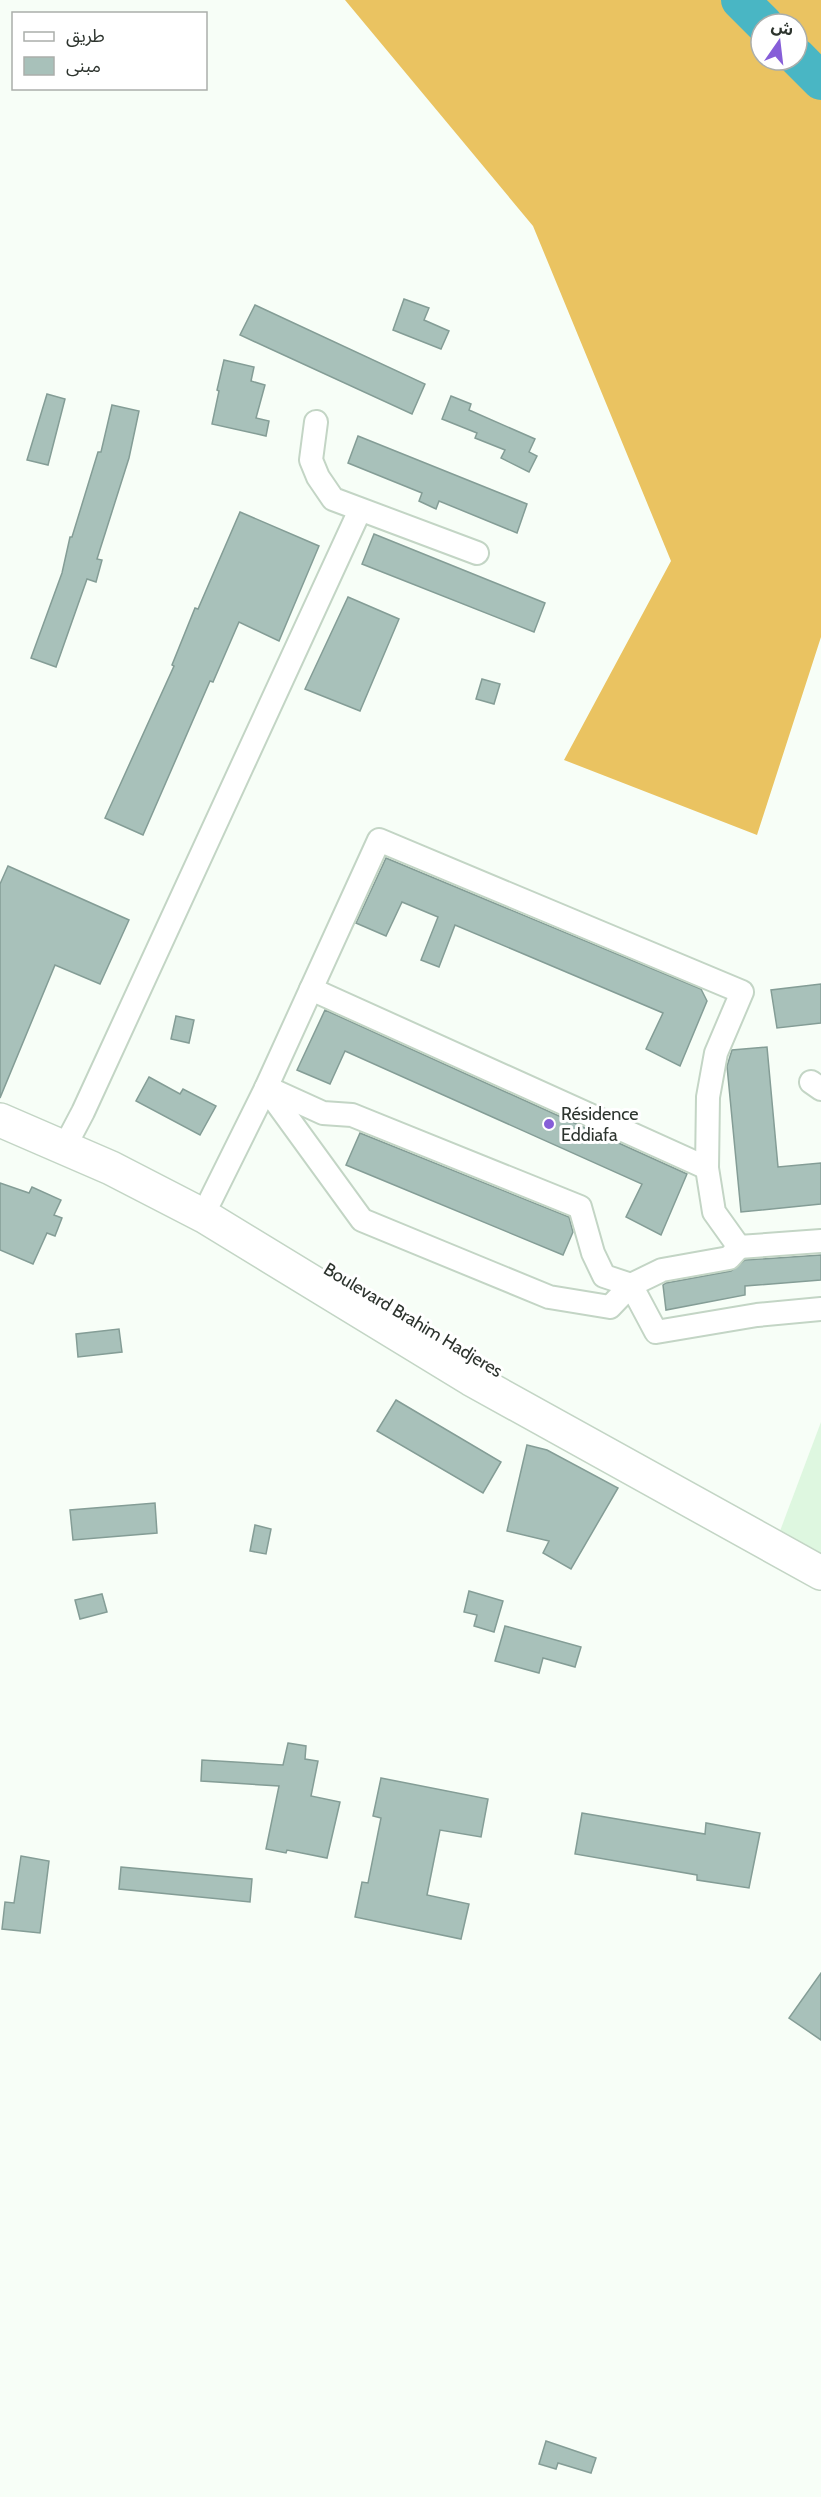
<svg xmlns="http://www.w3.org/2000/svg" width="821" height="2497" viewBox="0 0 821 2497" font-family="Cabin,'Noto Sans Arabic',sans-serif">
<style>
.built{fill:#def7e0}
.forest{fill:#eac361;fill-rule:evenodd}
.lines{fill:none;stroke-linecap:round;stroke-linejoin:round}
.river{stroke:#49b6c4;stroke-width:38}
.building{fill:#a8c1ba;stroke:#849d96;stroke-width:1.5}
.street-casing{stroke:#c3d5c5;stroke-width:26}
.primary-casing{stroke:#c3d5c5;stroke-width:36}
.street{stroke:#fff;stroke-width:22}
.primary{stroke:#fff;stroke-width:33}
.poi-dot{fill:#865ed8;stroke:#fff;stroke-width:2}
.labels{text-anchor:middle;dominant-baseline:central;stroke-width:6;stroke-linejoin:round;paint-order:stroke}
.poi-label{font-size:18px;fill:#2d342e;stroke:#fff;text-anchor:start}
.street-label{font-size:18px;fill:#2d342e;stroke:#fff}
</style>
<rect width="100%" height="100%" fill="#f7fef7"/>
<!-- built -->
<polygon class="built" points="821,1422 821,1554 780,1531"/>
<!-- forest -->
<path class="forest" d="M345 0H821V637L757 835 564 760 671 561 533 226ZM761 24H797V60H761Z"/>
<g class="lines">
<!-- river -->
<g class="river">
<polyline points="740,0 764,24"/>
<polyline points="797,57 821,81"/>
</g>
</g>
<!-- building -->
<g class="building">
<polygon points="404,299 429,308 424,320 449,331 441,349 393,330"/>
<polygon points="255,305 425,384 412,414 240,335"/>
<polygon points="224,360 254,367 251,381 265,385 256,418 269,421 266,436 212,424 219,391 217,390"/>
<polygon points="47,394 65,399 48,465 27,460"/>
<polygon points="451,396 471,404 469,410 535,439 529,452 537,456 529,472 501,458 505,450 475,438 477,433 442,419"/>
<polygon points="112,405 139,411 129,458 97,559 102,560 96,582 87,579 56,667 31,658 62,573 70,537 72,537 98,452 101,452"/>
<polygon points="358,436 527,504 517,533 439,501 436,509 419,501 422,493 348,463"/>
<polygon points="240,512 319,546 279,641 239,622 213,682 210,681 143,835 105,818 174,666 172,665 195,608 198,609"/>
<polygon points="374,534 545,603 534,632 362,564"/>
<polygon points="348,597 399,619 360,711 305,689"/>
<polygon points="482,679 500,684 494,704 476,699"/>
<polygon points="386,858 701,989 707,1001 680,1066 646,1049 663,1013 455,925 439,967 421,960 438,917 402,902 386,936 356,923"/>
<polygon points="8,866 129,920 100,984 55,965 0,1098 0,884"/>
<polygon points="821,984 821,1023 777,1028 771,990"/>
<polygon points="325,1010 687,1174 661,1235 626,1217 642,1184 345,1051 330,1084 297,1070"/>
<polygon points="176,1016 194,1020 189,1043 171,1039"/>
<polygon points="767,1047 778,1167 821,1163 821,1204 741,1212 727,1066 732,1050"/>
<polygon points="149,1077 180,1094 183,1089 216,1106 200,1135 136,1101"/>
<polygon points="360,1133 569,1217 573,1232 563,1255 346,1165"/>
<polygon points="0,1183 29,1193 32,1187 61,1200 54,1215 62,1218 55,1236 47,1233 33,1264 0,1250"/>
<polygon points="821,1255 821,1280 745,1286 745,1295 666,1310 663,1285 666,1283 731,1271 745,1260"/>
<polygon points="119,1329 122,1352 78,1357 76,1334"/>
<polygon points="396,1400 501,1462 483,1493 377,1431"/>
<polygon points="527,1445 547,1450 618,1488 571,1569 543,1553 549,1541 507,1531"/>
<polygon points="155,1503 157,1533 73,1540 70,1510"/>
<polygon points="255,1525 271,1529 266,1554 250,1551"/>
<polygon points="469,1591 503,1601 494,1632 474,1626 477,1615 464,1612"/>
<polygon points="102,1594 107,1612 80,1619 75,1600"/>
<polygon points="505,1626 581,1647 575,1667 543,1658 539,1673 495,1661"/>
<polygon points="288,1743 306,1746 305,1759 318,1761 311,1796 340,1802 327,1858 287,1850 286,1853 266,1849 279,1786 201,1781 202,1760 283,1765"/>
<polygon points="381,1778 488,1799 481,1837 440,1830 427,1895 469,1904 461,1939 355,1917 362,1882 368,1883 381,1818 373,1816"/>
<polygon points="582,1813 705,1834 706,1823 760,1833 749,1888 697,1880 697,1875 575,1854"/>
<polygon points="21,1856 49,1861 40,1933 2,1929 5,1902 14,1903"/>
<polygon points="121,1867 252,1879 250,1902 119,1889"/>
<polygon points="821,1973 821,2040 789,2018"/>
<polygon points="546,2441 596,2458 591,2473 558,2463 556,2469 539,2464"/>
</g>
<g class="lines">
<!-- street casing -->
<g class="street-casing">
<g id="street">
<polyline points="316,422 311,460 318,477 333,499 477,553"/>
<polyline points="311,989 707,1168"/>
<polyline points="811,1082 821,1089"/>
<polyline points="266,1088 362,1220 549,1297 610,1307 631,1285 656,1332 757,1315 821,1309"/>
<polyline points="268,1088 323,1113 352,1115 580,1207 593,1253 604,1276 631,1285 662,1270 729,1258 739,1247"/>
<polyline points="64,1148 83,1112 360,510"/>
<polyline points="211,1199 266,1088 379,840 742,992 716,1053 708,1097 707,1168 714,1212 739,1247 821,1241"/>
</g>
</g>
<!-- primary casing -->
<g class="primary-casing">
<polyline id="primary" points="0,1120 111,1168 204,1216 471,1379 821,1573"/>
</g>
<!-- street -->
<use href="#street" class="street"/>
<!-- primary -->
<use href="#primary" class="primary"/>
</g>
<!-- markers -->
<circle class="poi-dot" cx="549" cy="1124" r="6"/>
<g class="labels">
<!-- poi labels -->
<g class="poi-label">
<text x="561" y="1114">Résidence<tspan x="561" dy="21">Eddiafa</tspan></text>
</g>
<!-- street labels -->
<g class="street-label">
<text transform="translate(413 1320) rotate(31)">Boulevard Brahim Hadjeres</text>
</g>
</g>
<!-- legend -->
<rect x="12" y="12" width="195" height="78" fill="#ffffff" stroke="#abaeab" stroke-width="1.5"/>
<rect x="24" y="32" width="30" height="9" fill="#ffffff" stroke="#abaeab" stroke-width="1.5"/>
<text x="66" y="42" font-size="18" fill="#2d342e">طريق</text>
<rect x="24" y="57" width="30" height="18" fill="#a8c1ba" stroke="#abaeab" stroke-width="1.5"/>
<text x="66" y="72" font-size="18" fill="#2d342e">مبنى</text>
<!-- north arrow -->
<g transform="translate(779 42) rotate(14)"><circle r="28" fill="#ffffff" stroke="#abaeab" stroke-width="1.5"/>
<path d="M0-4.5L10 22L0 15L-10 22Z" fill="#865ed8"/>
<text y="-9" font-size="16" font-weight="bold" text-anchor="middle" fill="#2d342e">ش</text>
</g>
</svg>
